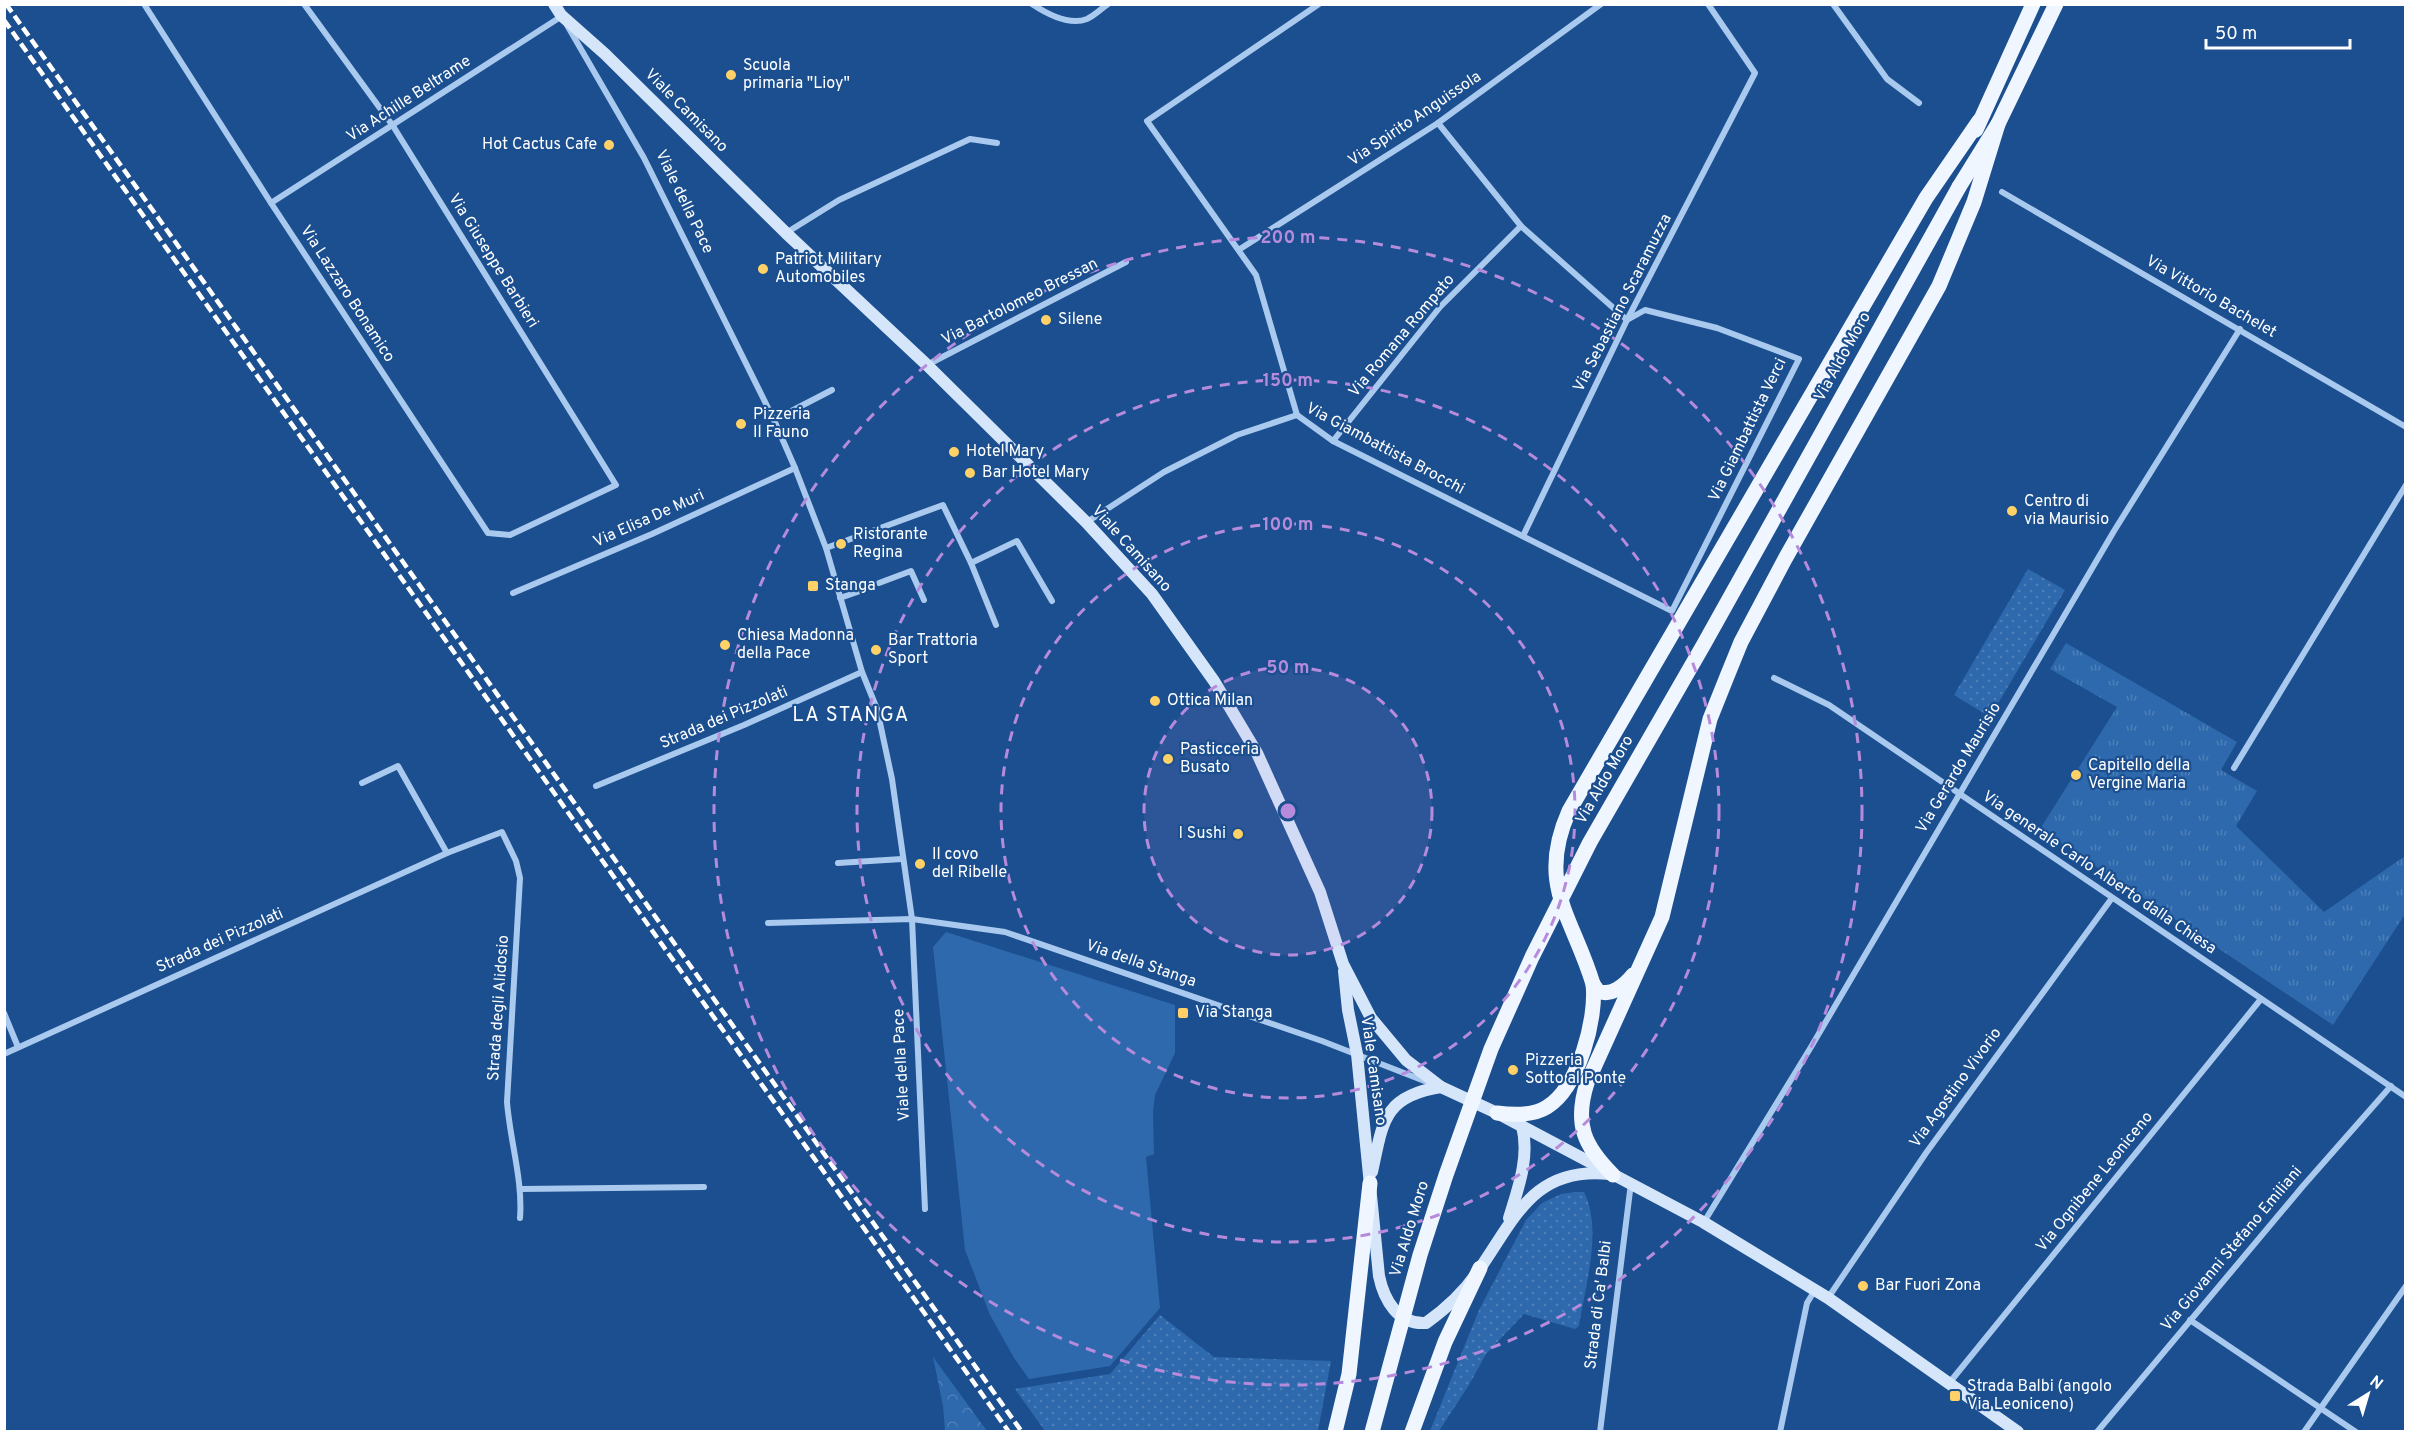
<svg xmlns="http://www.w3.org/2000/svg" width="2410" height="1436" viewBox="0 0 2410 1436" font-family="Overpass,sans-serif">
<style>
.grass{fill:url(#grass-dots)}
.forest{fill:url(#forest-crowns)}
.park{fill:url(#park-tufts)}
.pitch{fill:#2e69ad}
.lines{fill:none;stroke-linecap:round;stroke-linejoin:round}
.street-tunnel{stroke:#3d69a0;stroke-width:6;stroke-dasharray:6 3;stroke-linecap:butt}
.street{stroke:#a9c9ee;stroke-width:6}
.secondary{stroke:#d6e6fa;stroke-width:12}
.primary{stroke:#f0f6ff;stroke-width:15}
.rail{stroke:#fff;stroke-width:4.5;stroke-dasharray:10 4.5;stroke-linecap:butt}
.primary-bridge{stroke:#f0f6ff;stroke-width:15}
.ring{fill:none;stroke:#b68bdc;stroke-width:3;stroke-dasharray:10 8}
.poi-dot{fill:#ffd166;stroke:#1b4f8f;stroke-width:2}
.labels{text-anchor:middle;dominant-baseline:central;stroke-width:4.5;stroke-linejoin:round;paint-order:stroke}
.poi-label{font-size:16px;fill:#fff;stroke:#1b4f8f;text-anchor:start}
.street-label{font-size:16px;fill:#fff;stroke:#1b4f8f}
.quarter-label{font-size:20px;letter-spacing:1.5px;fill:#fff;stroke:#1b4f8f}
.centre{fill:#b68bdc;stroke:#1b4f8f;stroke-width:3}
.ring-label{font-size:18px;text-anchor:middle;font-weight:bold;fill:#b68bdc;stroke:#1b4f8f;stroke-width:4.5;stroke-linejoin:round;paint-order:stroke}
</style>
<defs>
<pattern id="grass-dots" width="8" height="8" patternUnits="userSpaceOnUse" patternTransform="scale(1.5)"><rect width="8" height="8" fill="#2e69ad"/><path d="M2 2h.1M6 6h.1" fill="none" stroke="#4d80b9" stroke-width="1.8" stroke-linecap="round"/></pattern>
<pattern id="forest-crowns" width="20" height="18" patternUnits="userSpaceOnUse" patternTransform="scale(1.5)"><rect width="20" height="18" fill="#2e69ad"/><path d="M2 6a3 3 0 1 1 6 0M12 15a3 3 0 1 1 6 0" fill="none" stroke="#4d80b9"/></pattern>
<pattern id="park-tufts" width="24" height="20" patternUnits="userSpaceOnUse" patternTransform="scale(1.5)"><rect width="24" height="20" fill="#2e69ad"/><path d="M3 7l-1-3M5 7V3M7 7l1-3M15 17l-1-3M17 17v-4M19 17l1-3" fill="none" stroke="#4d80b9"/></pattern>
</defs>
<rect width="100%" height="100%" fill="#1b4f8f"/>
<!-- grass -->
<g class="grass">
<polygon points="2028,569 2065,590 1990,717 1954,695"/>
<path d="M1575 1192H1584C1603 1229 1585 1286 1579 1326L1575 1329 1524 1314 1486 1354 1469 1385 1439 1431H1430L1479 1310 1526 1220 1542 1203 1561 1194Z"/>
<polygon points="1160,1315 1214,1357 1331,1361 1318,1431 1045,1431 1015,1389 1110,1374"/>
</g>
<!-- forest -->
<polygon class="forest" points="933,1357 987,1431 945,1431 943,1406"/>
<!-- park -->
<polygon class="park" points="2066,643 2237,742 2221,770 2257,791 2236,826 2324,912 2405,856 2405,914 2333,1025 2040,829 2117,707 2050,669"/>
<!-- pitch -->
<polygon class="pitch" points="946,932 1175,1005 1175,1053 1155,1095 1153,1111 1154,1154 1146,1157 1160,1308 1110,1366 1029,1379 1014,1358 990,1315 965,1250 933,947"/>
<g class="lines">
<!-- street-tunnel -->
<polyline class="street-tunnel" points="860,591 879,583"/>
<!-- street -->
<g class="street">
<polyline points="144,4 271,203 488,533 510,535 616,485 393,126 304,4"/>
<path d="M1032 4C1047 14 1069 26 1087 19 1094 16 1101 9 1108 4"/>
<polyline points="1833,4 1887,79 1919,103"/>
<polyline points="567,25 644,158 774,420 795,468 826,548 862,672 877,709 892,779 912,919 925,1209"/>
<polyline points="2002,192 2406,427"/>
<polyline points="271,203 562,16"/>
<polyline points="786,233 839,200 970,139 997,143"/>
<polyline points="1240,249 1438,123 1601,4"/>
<polyline points="927,365 1126,262"/>
<polyline points="1297,415 1333,441 1672,611 1799,359 1717,328 1645,310 1627,320 1521,226 1438,123"/>
<polyline points="1297,415 1256,275 1147,121 1319,4"/>
<polyline points="774,420 832,390"/>
<polyline points="1333,441 1440,307 1521,226"/>
<polyline points="1087,522 1164,472 1237,435 1297,415"/>
<polyline points="1523,536 1627,320 1755,73 1708,4"/>
<polyline points="826,548 943,505 971,563 996,625"/>
<polyline points="971,563 1017,541 1052,601"/>
<polyline points="879,583 911,571 924,600"/>
<polyline points="513,593 652,534 795,468"/>
<polyline points="840,598 860,591"/>
<polyline points="1774,678 1829,705 2406,1097"/>
<polyline points="2234,768 2406,485"/>
<polyline points="362,783 398,766 447,853"/>
<polyline points="596,786 744,725 862,672"/>
<polyline points="838,863 902,859"/>
<polyline points="768,923 912,919 1005,932 1322,1041 1427,1082"/>
<polyline points="4,1013 18,1047"/>
<path d="M4 1054 447 853 502 832 516 861 520 878 507 1102C510 1141 523 1180 520 1218"/>
<polyline points="521,1189 704,1187"/>
<polyline points="1704,1222 1811,1047 2114,531 2240,329"/>
<polyline points="1828,1298 1926,1153 2112,898"/>
<polyline points="2190,1320 2356,1432"/>
<polyline points="1950,1382 2261,999"/>
<polyline points="1600,1432 1631,1183"/>
<polyline points="1780,1432 1807,1303 1815,1290"/>
<polyline points="2097,1432 2303,1186 2391,1086"/>
<polyline points="2304,1432 2406,1286"/>
</g>
<!-- secondary -->
<g class="secondary">
<polyline points="554,4 561,15 605,54 786,233 927,365 1086,522 1152,594 1214,681 1257,753 1320,892 1343,964 1371,1018 1406,1060 1441,1087 1497,1113 1703,1222 1828,1298 2018,1432"/>
<path d="M1344 971 1348 1010 1357 1054 1379 1276C1384 1300 1398 1325 1426 1323 1447 1308 1467 1289 1481 1267 1516 1216 1535 1166 1610 1174"/>
<path d="M1372 1172C1383 1122 1383 1096 1441 1087"/>
<path d="M1509 1218C1518 1189 1530 1157 1522 1126"/>
</g>
<!-- primary -->
<g class="primary">
<polyline points="1976,130 2033,4"/>
<polyline points="1959,187 1998,124 2056,4"/>
<path d="M1593 984 1598 991C1611 997 1625 985 1633 975"/>
<path d="M1497 1113C1513 1115 1533 1116 1547 1107 1579 1087 1597 1018 1593 984 1573 917 1536 885 1569 811L1926 198 1979 121"/>
<path d="M1613 1175C1584 1146 1574 1124 1587 1083L1662 917 1710 719 1728 674 1741 642 1785 559 1939 286 1974 202 1998 124"/>
<polyline points="1335,1432 1349,1374 1370,1183"/>
<polyline points="1412,1432 1445,1342 1480,1268"/>
</g>
<!-- rail -->
<g class="rail">
<polyline points="6,4 1022,1432"/>
<polyline points="4,20 1009,1432"/>
</g>
<!-- primary-bridge -->
<polyline class="primary-bridge" points="1372,1432 1420,1255 1446,1175 1491,1049 1532,957 1590,842 1704,644 1959,187"/>
</g>
<!-- distance rings -->
<circle cx="1288" cy="811" r="144" fill="#b68bdc" fill-opacity=".12"/>
<g class="ring">
<circle cx="1288" cy="811" r="144"/>
<circle cx="1288" cy="811" r="287"/>
<circle cx="1288" cy="811" r="431"/>
<circle cx="1288" cy="811" r="574"/>
</g>
<!-- markers -->
<g class="poi-dot">
<circle cx="731" cy="75" r="6"/>
<circle cx="609" cy="145" r="6"/>
<circle cx="763" cy="269" r="6"/>
<circle cx="1046" cy="320" r="6"/>
<circle cx="741" cy="424" r="6"/>
<circle cx="954" cy="452" r="6"/>
<circle cx="970" cy="473" r="6"/>
<circle cx="2012" cy="511" r="6"/>
<circle cx="841" cy="544" r="6"/>
<rect x="807" y="580" width="12" height="12" rx="3"/>
<circle cx="725" cy="645" r="6"/>
<circle cx="876" cy="650" r="6"/>
<circle cx="1155" cy="701" r="6"/>
<circle cx="1168" cy="759" r="6"/>
<circle cx="2076" cy="775" r="6"/>
<circle cx="1238" cy="834" r="6"/>
<circle cx="920" cy="864" r="6"/>
<rect x="1177" y="1007" width="12" height="12" rx="3"/>
<circle cx="1513" cy="1070" r="6"/>
<circle cx="1863" cy="1286" r="6"/>
<rect x="1949" y="1390" width="12" height="12" rx="3"/>
</g>
<g class="labels">
<!-- poi labels -->
<g class="poi-label">
<text x="743" y="66">Scuola<tspan x="743" dy="18">primaria "Lioy"</tspan></text>
<text x="597" y="145" text-anchor="end">Hot Cactus Cafe</text>
<text x="775" y="260">Patriot Military<tspan x="775" dy="18">Automobiles</tspan></text>
<text x="1058" y="320">Silene</text>
<text x="753" y="415">Pizzeria<tspan x="753" dy="18">Il Fauno</tspan></text>
<text x="966" y="452">Hotel Mary</text>
<text x="982" y="473">Bar Hotel Mary</text>
<text x="2024" y="502">Centro di<tspan x="2024" dy="18">via Maurisio</tspan></text>
<text x="853" y="535">Ristorante<tspan x="853" dy="18">Regina</tspan></text>
<text x="825" y="586">Stanga</text>
<text x="737" y="636">Chiesa Madonna<tspan x="737" dy="18">della Pace</tspan></text>
<text x="888" y="641">Bar Trattoria<tspan x="888" dy="18">Sport</tspan></text>
<text x="1167" y="701">Ottica Milan</text>
<text x="1180" y="750">Pasticceria<tspan x="1180" dy="18">Busato</tspan></text>
<text x="2088" y="766">Capitello della<tspan x="2088" dy="18">Vergine Maria</tspan></text>
<text x="1226" y="834" text-anchor="end">I Sushi</text>
<text x="932" y="855">Il covo<tspan x="932" dy="18">del Ribelle</tspan></text>
<text x="1195" y="1013">Via Stanga</text>
<text x="1525" y="1061">Pizzeria<tspan x="1525" dy="18">Sotto al Ponte</tspan></text>
<text x="1875" y="1286">Bar Fuori Zona</text>
<text x="1967" y="1387">Strada Balbi (angolo<tspan x="1967" dy="18">Via Leoniceno)</tspan></text>
</g>
<!-- street labels -->
<g class="street-label">
<text transform="translate(409 99) rotate(-33)">Via Achille Beltrame</text>
<text transform="translate(686 111) rotate(45)">Viale Camisano</text>
<text transform="translate(1415 119) rotate(-34)">Via Spirito Anguissola</text>
<text transform="translate(684 202) rotate(64)">Viale della Pace</text>
<text transform="translate(493 261) rotate(58)">Via Giuseppe Barbieri</text>
<text transform="translate(347 294) rotate(57)">Via Lazzaro Bonamico</text>
<text transform="translate(2211 297) rotate(30)">Via Vittorio Bachelet</text>
<text transform="translate(1020 302) rotate(-27)">Via Bartolomeo Bressan</text>
<text transform="translate(1623 303) rotate(-63)">Via Sebastiano Scaramuzza</text>
<text transform="translate(1402 336) rotate(-50)">Via Romana Rompato</text>
<text transform="translate(1843 357) rotate(-61)">Via Aldo Moro</text>
<text transform="translate(1748 430) rotate(-64)">Via Giambattista Verci</text>
<text transform="translate(1385 449) rotate(28)">Via Giambattista Brocchi</text>
<text transform="translate(649 519) rotate(-24)">Via Elisa De Muri</text>
<text transform="translate(1131 549) rotate(48)">Viale Camisano</text>
<text transform="translate(724 718) rotate(-23)">Strada dei Pizzolati</text>
<text transform="translate(1959 768) rotate(-59)">Via Gerardo Maurisio</text>
<text transform="translate(1605 780) rotate(-60)">Via Aldo Moro</text>
<text transform="translate(2099 873) rotate(34)">Via generale Carlo Alberto dalla Chiesa</text>
<text transform="translate(220 941) rotate(-24)">Strada dei Pizzolati</text>
<text transform="translate(1141 964) rotate(19)">Via della Stanga</text>
<text transform="translate(499 1008) rotate(-86)">Strada degli Alidosio</text>
<text transform="translate(902 1065) rotate(-93)">Viale della Pace</text>
<text transform="translate(1373 1071) rotate(82)">Viale Camisano</text>
<text transform="translate(1956 1088) rotate(-54)">Via Agostino Vivorio</text>
<text transform="translate(2095 1182) rotate(-51)">Via Ognibene Leoniceno</text>
<text transform="translate(1410 1229) rotate(-73)">Via Aldo Moro</text>
<text transform="translate(2232 1249) rotate(-50)">Via Giovanni Stefano Emiliani</text>
<text transform="translate(1599 1305) rotate(-83)">Strada di Ca' Balbi</text>
</g>
<!-- quarter labels -->
<g class="quarter-label">
<text x="851" y="716">LA STANGA</text>
</g>
</g>
<circle cx="1288" cy="811" r="9" class="centre"/>
<g class="ring-label">
<text x="1288" y="243">200 m</text>
<text x="1288" y="386">150 m</text>
<text x="1288" y="530">100 m</text>
<text x="1288" y="673">50 m</text>
</g>
<!-- border -->
<rect width="2410" height="1436" fill="none" stroke="#ffffff" stroke-width="12"/>
<!-- north arrow -->
<g transform="translate(2368 1394) rotate(37)" stroke="#1b4f8f" stroke-width="4.5" paint-order="stroke">
<path d="M0-4.5L10 22L0 15L-10 22Z" fill="#ffffff"/>
<text y="-9" font-size="16" font-weight="bold" text-anchor="middle" fill="#ffffff">N</text>
</g>
<!-- scale -->
<path d="M2206 39v9h144v-9" fill="none" stroke="#ffffff" stroke-width="3"/>
<text x="2215" y="39" font-size="18" fill="#ffffff" stroke="#1b4f8f" stroke-width="4.5" paint-order="stroke">50 m</text>
</svg>
